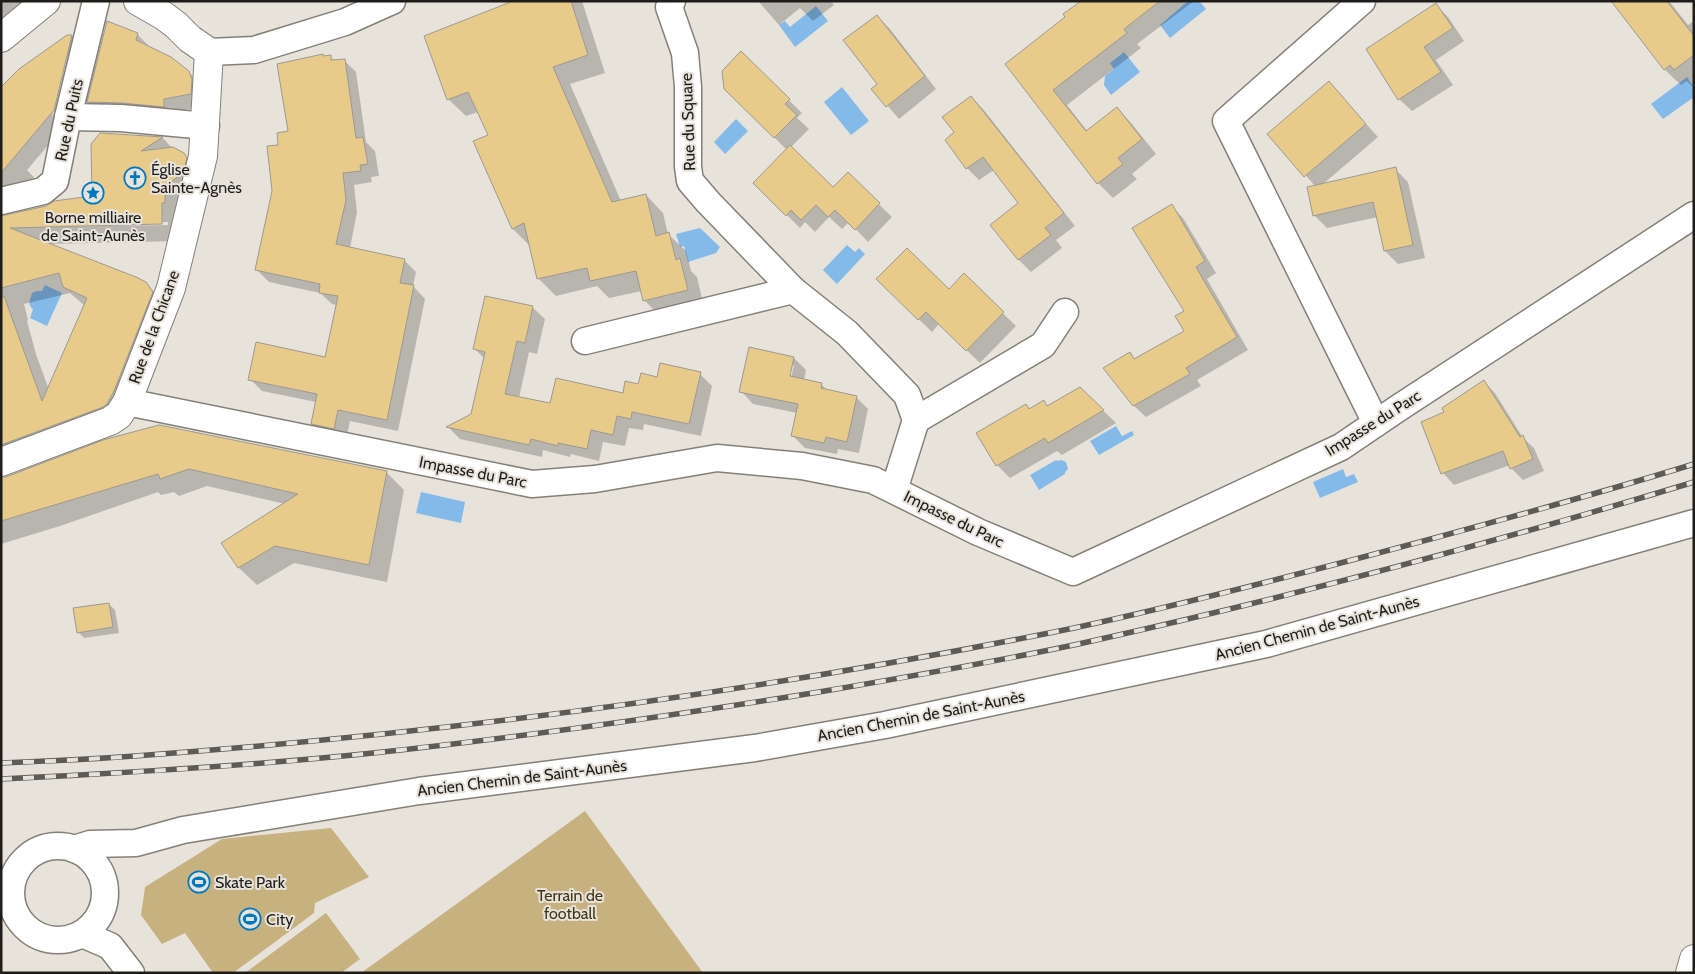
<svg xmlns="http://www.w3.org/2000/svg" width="1695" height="974" viewBox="0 0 1695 974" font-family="Cabin,sans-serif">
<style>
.green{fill:#c7b17f}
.water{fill:#84baea}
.shadow{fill:#0003;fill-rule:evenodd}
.building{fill:#e8cb8a;stroke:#9d9991}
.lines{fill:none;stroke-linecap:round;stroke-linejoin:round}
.street-casing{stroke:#848078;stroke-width:29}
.secondary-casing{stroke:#848078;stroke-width:30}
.highway-casing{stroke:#848078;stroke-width:30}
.street{stroke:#fff;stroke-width:26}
.secondary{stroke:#fff;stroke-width:28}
.highway{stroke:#fff;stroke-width:28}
.rail-casing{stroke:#5d5b56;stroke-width:5.5}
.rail{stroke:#e7e3db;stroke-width:4;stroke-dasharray:11;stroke-linecap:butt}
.labels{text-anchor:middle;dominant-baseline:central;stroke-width:4;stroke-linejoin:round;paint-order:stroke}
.street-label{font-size:16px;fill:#1f1d1a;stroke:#e7e3db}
.poi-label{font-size:16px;fill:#1f1d1a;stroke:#e7e3db;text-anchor:start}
.park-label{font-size:16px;fill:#413417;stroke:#e7e3db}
</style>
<rect width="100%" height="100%" fill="#e7e3db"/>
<!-- green -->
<g class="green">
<polygon points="585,811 703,973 361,973"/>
<polygon points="331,828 369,877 315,903 314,913 233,973 213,973 185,933 162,944 141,915 145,887 222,839"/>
<polygon points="326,913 360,959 341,973 245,973"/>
</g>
<!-- water -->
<g class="water">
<polygon points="1188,1 1199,1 1206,9 1170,38 1160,25"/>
<polygon points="816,6 828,21 795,47 779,25 785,21 790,27"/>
<polygon points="1124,52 1140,72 1111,95 1104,85 1105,76 1114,69 1110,63"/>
<polygon points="1687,77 1694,87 1694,97 1663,119 1651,104"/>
<polygon points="842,87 869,121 851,135 824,102"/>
<polygon points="736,119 748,131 725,154 714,142"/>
<polygon points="700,228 720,247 716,253 688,262 684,246 680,247 676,234"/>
<polygon points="847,245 855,252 859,248 865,254 837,284 823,270"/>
<path d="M45 285 62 293 47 326 30 318 33 309C27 304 30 300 32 293L37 291H42Z"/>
<polygon points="1116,426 1122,436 1132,431 1134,435 1099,455 1090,441"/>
<polygon points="1056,460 1057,461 1061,460 1066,462 1068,469 1065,472 1065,474 1039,490 1030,475"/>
<polygon points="1343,469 1346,477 1354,474 1358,482 1320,498 1313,482"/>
<polygon points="421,492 465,502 461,523 416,513"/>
</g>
<!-- shadow -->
<g class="shadow">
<polygon points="1,1 25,1 1,39"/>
<polygon points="517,1 582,1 605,73 570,84 621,201 646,195 663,213 668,234 686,251 691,271 697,277 704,307 662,318 644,300 642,291 609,298 597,286 556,296 538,278 530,246 513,229 475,142 489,136 478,112 466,116 448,99"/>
<polygon points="758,1 831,1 834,5 813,21 800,8 779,25"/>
<polygon points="1089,1 1194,1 1137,44 1141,48 1067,105 1088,132 1117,108 1131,123 1156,154 1132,174 1137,179 1113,198 1098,183 1007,64"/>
<polygon points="1629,1 1669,1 1688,25 1694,21 1694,84 1692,86 1687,81 1681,85 1664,69"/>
<polygon points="1436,5 1448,17 1464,41 1436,60 1453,85 1412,111 1399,99"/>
<polygon points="877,16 890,29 936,89 899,119 873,89 878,85"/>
<polygon points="107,23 138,35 151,48 188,72 202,85 203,107 177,111 101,115 88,102"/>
<path d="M67 36H72L85 49 67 123 27 170 40 184 1 207V89ZM66 57H68L54 117 52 116Z"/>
<polygon points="741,53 802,113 797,118 809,129 791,147 833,188 848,174 892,217 868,242 849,222 842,229 829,217 815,232 805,222 800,228 755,183 787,150 738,102"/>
<polygon points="322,55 325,57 330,57 335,61 344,60 356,72 366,142 375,151 379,176 371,177 372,182 354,185 357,212 350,248 404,260 416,272 413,286 425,299 398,431 350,421 346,440 324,435 312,423 316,402 262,391 250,379 326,358 337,305 332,304 320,293 269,282 257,270 273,191 280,146 289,132"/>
<polygon points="1329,83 1378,137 1323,184 1395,169 1408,182 1425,258 1398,264 1385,251 1378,217 1327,228 1314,215 1315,186 1269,134"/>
<polygon points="971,97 983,109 1075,226 1056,240 1062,248 1031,272 1019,260 992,225 1019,204 994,170 979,180 967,168 956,132"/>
<path d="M101 134 163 138 172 148 183 154 202 172 179 241 50 244 146 283 164 302 132 409 6 470 3 478 103 442 386 472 404 490 387 582 294 563 257 585 239 568 223 543 285 504 207 486 179 496 174 492 161 495 158 492 60 526 1 544V217L94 197ZM168 222V225L49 227 55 225ZM70 293 85 306 49 390 36 354 27 321 28 320 24 304Z"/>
<polygon points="1171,206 1183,218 1216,273 1207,279 1248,350 1197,380 1201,386 1146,417 1134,406 1105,368 1130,354 1135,359 1185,331 1186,311"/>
<polygon points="964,275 1016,326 980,363 939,324 932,332 878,279 949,290"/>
<polygon points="532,307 545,319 537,354 529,352 519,398 551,404 624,394 658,378 700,374 712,386 701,436 644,424 643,430 629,428 625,446 603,442 599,461 571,454 570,457 543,450 542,457 460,439 448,427 472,415 485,359 475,349"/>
<path d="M750 349 794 358 806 370 804 380 821 384 828 391 856 397 868 409 859 453 838 449 837 454 805 448 792 435 797 413 753 404 741 391ZM791 365H794L790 382 788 381Z"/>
<polygon points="1483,381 1495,393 1523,438 1534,448 1544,471 1523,480 1511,468 1510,465 1454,485 1443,473 1446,412"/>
<polygon points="1080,388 1116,423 1062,455 1057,451 1010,478 997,465 1026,405 1030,409 1043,402 1049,407"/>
<polygon points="109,604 115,610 119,633 84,638 78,632"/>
</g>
<!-- building -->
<g class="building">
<polygon points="513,1 571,1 588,55 553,67 612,202 646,194 656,236 669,232 676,260 680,258 688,290 643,301 636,271 590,281 587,268 537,279 524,223 512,229 473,141 488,135 468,92 447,100 424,36"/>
<polygon points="1081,1 1160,1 1124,29 1127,33 1053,90 1086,131 1117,107 1142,139 1118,158 1123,164 1097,184 1005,64 1065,17 1063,14"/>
<polygon points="1611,1 1667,1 1694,36 1694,55 1674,70 1670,65 1664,70"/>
<polygon points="1436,3 1453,28 1424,47 1441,72 1398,100 1366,49"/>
<polygon points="877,15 925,76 886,107 871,89 877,84 843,40"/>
<polygon points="107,21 138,33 136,40 171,57 189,71 192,79 191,94 164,99 164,107 122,103 87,102"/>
<polygon points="67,35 72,35 54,110 1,173 1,87 19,69"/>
<polygon points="741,51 790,99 785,104 797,115 774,138 724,89 722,71"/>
<polygon points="323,54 323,56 331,55 331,60 345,59 356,138 363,137 368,164 360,165 361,171 343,173 346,200 336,244 405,259 400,283 414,285 387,420 338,410 334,429 311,424 317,394 248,380 256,342 325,357 338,296 319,293 320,284 255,270 272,191 267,146 278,145 277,133 288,131 277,64"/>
<polygon points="1329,81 1366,124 1304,177 1267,134"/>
<polygon points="971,96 1064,213 1045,228 1051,235 1018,260 990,225 1018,203 983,157 966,169 945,140 954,132 942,117"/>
<polygon points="100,133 163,137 141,151 173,147 184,153 187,158 183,174 165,185 165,203 162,203 162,224 10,228 136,277 146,282 153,292 114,391 107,404 103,407 1,445 1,297 4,296 42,401 87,298 63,287 59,273 1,288 1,216 46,206 54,201 92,196 91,144"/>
<polygon points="790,145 833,187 848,172 880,203 855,230 835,210 828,217 816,205 801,220 791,210 786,216 753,183"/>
<polygon points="1396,167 1413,245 1384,251 1373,202 1313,216 1307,187"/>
<polygon points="1172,204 1205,261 1196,267 1237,337 1186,368 1190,374 1133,406 1103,368 1130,352 1134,359 1184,331 1175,316 1184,311 1132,228"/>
<polygon points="907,248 949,289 964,273 1004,312 966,351 926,312 918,320 876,279"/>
<polygon points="485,296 533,306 525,343 517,341 505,394 550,403 556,378 623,393 625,381 638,384 641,373 657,377 660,363 701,372 689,424 632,412 631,419 617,416 613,435 591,430 587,449 558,443 558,446 531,439 529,445 446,427 471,414 485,352 473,349"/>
<polygon points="749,347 794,357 790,376 822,383 821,388 857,396 847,442 826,437 824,443 791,436 798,404 739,392"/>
<polygon points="1484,380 1520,437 1523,435 1533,459 1510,469 1503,451 1441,474 1421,422 1444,412 1442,408"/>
<polygon points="1080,387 1104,410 1048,443 1045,438 996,466 976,433 1026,404 1029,409 1044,400 1047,406"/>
<polygon points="159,425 387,471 369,565 275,546 238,568 221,543 298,494 189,469 160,479 158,474 1,521 1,477 6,477 103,440"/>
<polygon points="109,603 113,627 77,633 73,608"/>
</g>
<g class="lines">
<!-- street casing -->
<g class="street-casing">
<g id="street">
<polyline points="672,1 669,7 685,53 688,87 688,167 690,181 708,202 793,290 847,333 907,395 916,420 894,490"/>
<polyline points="1362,1 1226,121 1376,423"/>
<polyline points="209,52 254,50 345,22 392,1"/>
<polyline points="68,117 121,118 206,126"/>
<polyline points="1,201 43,191 55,181 68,117 96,1"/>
<polyline points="585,341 793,290"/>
<polyline points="127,402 532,484 595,479 717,458 802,466 873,480 978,532 1073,572 1341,447 1400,407 1694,215"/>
<polyline points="916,420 1043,345 1065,312"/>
<circle cx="58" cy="893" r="47"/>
<polyline points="74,849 90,844 136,843 183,830 419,791 755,748 885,725 1266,644 1694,523"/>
<polyline points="82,934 110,946 131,973"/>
</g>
</g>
<!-- secondary casing -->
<g class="secondary-casing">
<g id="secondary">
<polyline points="1,38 46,1"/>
<polyline points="1,462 110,421 119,415 127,402 171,288 203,156 209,52 190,39 176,25 164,16 138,1"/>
</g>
</g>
<!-- highway casing -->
<g class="highway-casing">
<polyline id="highway" points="1690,973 1694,959"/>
</g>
<!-- street -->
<use href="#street" class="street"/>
<!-- secondary -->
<use href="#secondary" class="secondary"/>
<!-- highway -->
<use href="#highway" class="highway"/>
<!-- rail casing -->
<g class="rail-casing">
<g id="rail">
<path d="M1 763C50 761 99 759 148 755 459 732 769 690 1074 628 1167 608 1260 584 1352 560 1466 530 1580 499 1694 464"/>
<path d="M1 779C125 773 249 766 373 753 522 737 671 716 819 692 907 677 995 662 1083 643 1287 598 1493 543 1694 482"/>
</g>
</g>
<!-- rail -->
<use href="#rail" class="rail"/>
</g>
<!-- icons -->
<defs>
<g id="church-ring" transform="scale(1.125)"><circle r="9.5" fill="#e7e3db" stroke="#0079c2" stroke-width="1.5"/><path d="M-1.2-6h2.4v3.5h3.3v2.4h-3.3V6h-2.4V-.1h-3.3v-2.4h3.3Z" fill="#0079c2"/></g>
<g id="sight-ring" transform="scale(1.125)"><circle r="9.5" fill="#e7e3db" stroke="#0079c2" stroke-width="1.5"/><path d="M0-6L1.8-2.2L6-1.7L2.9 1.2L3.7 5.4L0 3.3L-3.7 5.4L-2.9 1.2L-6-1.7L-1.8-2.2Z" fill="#0079c2"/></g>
<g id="stadium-ring" transform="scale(1.125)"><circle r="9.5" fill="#e7e3db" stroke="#0079c2" stroke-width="1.5"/><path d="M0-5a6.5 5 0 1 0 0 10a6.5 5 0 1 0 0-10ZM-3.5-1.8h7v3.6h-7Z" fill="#0079c2"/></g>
</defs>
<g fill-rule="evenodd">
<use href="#church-ring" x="135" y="178"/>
<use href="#sight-ring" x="93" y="193"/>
<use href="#stadium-ring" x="199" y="882"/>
<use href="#stadium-ring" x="250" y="919"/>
</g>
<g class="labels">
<!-- street labels -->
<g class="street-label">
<text transform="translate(69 120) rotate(-78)">Rue du Puits</text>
<text transform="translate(688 122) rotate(-92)">Rue du Square</text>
<text transform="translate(154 327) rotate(-70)">Rue de la Chicane</text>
<text transform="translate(1373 423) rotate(-32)">Impasse du Parc</text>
<text transform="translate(473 472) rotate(11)">Impasse du Parc</text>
<text transform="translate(954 519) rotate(26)">Impasse du Parc</text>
<text transform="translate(1317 628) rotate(-15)">Ancien Chemin de Saint-Aunès</text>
<text transform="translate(921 716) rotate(-11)">Ancien Chemin de Saint-Aunès</text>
<text transform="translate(522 778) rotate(-7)">Ancien Chemin de Saint-Aunès</text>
</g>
<!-- poi labels -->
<g class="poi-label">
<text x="151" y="169">Église<tspan x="151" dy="18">Sainte-Agnès</tspan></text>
<text x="93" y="217" text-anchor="middle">Borne milliaire<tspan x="93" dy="18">de Saint-Aunès</tspan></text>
<text x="215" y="882">Skate Park</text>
<text x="266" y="919">City</text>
</g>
<!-- park labels -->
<g class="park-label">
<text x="570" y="895">Terrain de<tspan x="570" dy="18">football</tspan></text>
</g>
</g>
<!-- border -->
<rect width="1695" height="974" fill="none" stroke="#1f1d1a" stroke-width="5"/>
</svg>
